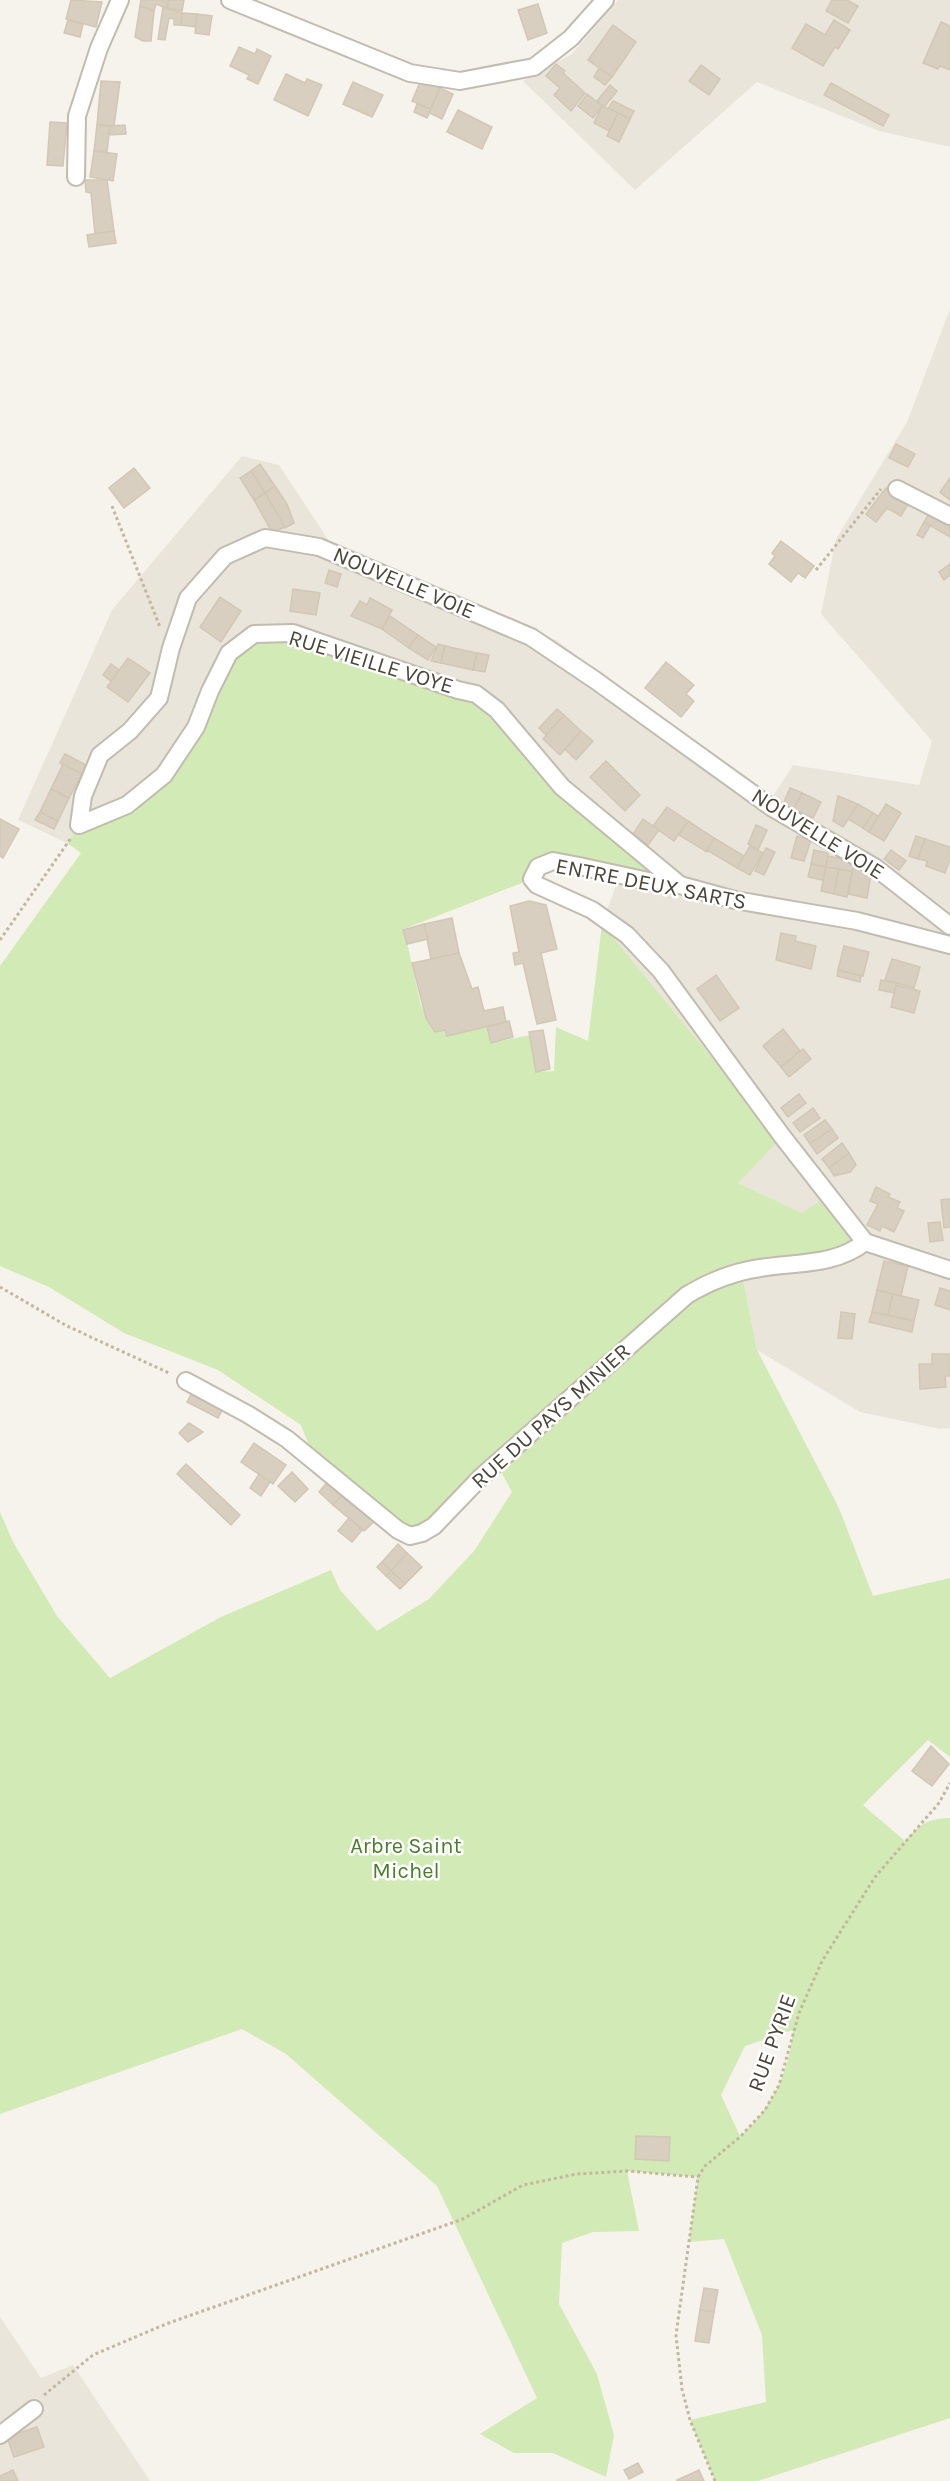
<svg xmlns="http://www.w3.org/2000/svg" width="950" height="2481" viewBox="0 0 950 2481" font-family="Karla,sans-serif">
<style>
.residential{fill:#eae5da}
.green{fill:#d2eab5;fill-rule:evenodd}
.building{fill:#d8cfc1;stroke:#d3c7b4;stroke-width:1.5}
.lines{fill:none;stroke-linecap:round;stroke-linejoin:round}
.street-casing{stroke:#c2bbae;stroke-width:20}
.path{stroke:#c4b79f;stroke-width:3;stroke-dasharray:3 3;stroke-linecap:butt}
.street{stroke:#fff;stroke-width:16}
.labels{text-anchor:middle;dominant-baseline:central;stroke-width:5;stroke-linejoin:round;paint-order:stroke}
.street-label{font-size:22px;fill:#4b4439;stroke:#fff}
.park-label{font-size:22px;fill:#4a7f2a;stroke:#fff}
</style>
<rect width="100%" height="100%" fill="#f6f3ec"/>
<!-- residential -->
<g class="residential">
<polygon points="618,0 950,0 950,147 879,131 757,82 635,190 523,81 572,54"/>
<polygon points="950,309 950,1428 940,1429 860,1412 757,1350 741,1269 802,1213 738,1183 602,924 620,874 164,775 79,825 67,843 18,820 112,610 242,456 279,465 333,547 556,640 770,801 793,765 919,785 932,741 821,614 836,539 907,422"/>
<polygon points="0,2317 41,2378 73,2365 150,2481 0,2481"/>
</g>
<!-- green -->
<path class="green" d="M293 633 476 694 562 787 680 885 553 861 532 879 404 929 421 1006 435 1032 445 1030 447 1036 487 1027 491 1043 530 1035 536 1072 554 1071 556 1027 588 1041 602 924 779 1140 738 1183 802 1213 823 1199 854 1234 849 1247 741 1269 757 1350 839 1508 873 1596 950 1578V1757L928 1740 863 1805 905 1841C920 1824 927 1819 950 1818V2418L758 2481H715L690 2420 766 2402 762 2335 724 2239 689 2242 698 2177 627 2171 639 2231 593 2232 562 2243 559 2304 597 2374 614 2435 606 2477 553 2453H514L480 2434 537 2398 437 2186 286 2054 242 2029 0 2114V1512L13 1542 57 1616 110 1678 221 1617 331 1570 340 1590 377 1631 429 1599 474 1551 512 1492 497 1464 410 1536 315 1461 301 1425 218 1370 124 1333 49 1287 0 1266V966L81 853 67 843 79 825 164 775 210 691 254 634ZM793 2030C790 2071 771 2110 740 2136L721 2095 745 2046Z"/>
<!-- building -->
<g class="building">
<polygon points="71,0 102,2 96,27 66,19"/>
<polygon points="141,0 169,0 166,8 156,4 154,11 140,6"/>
<polygon points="169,0 184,0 182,11 167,8"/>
<polygon points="832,0 847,0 858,6 848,23 826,11"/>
<polygon points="538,4 547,33 528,40 518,10"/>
<polygon points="140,6 154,11 151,41 143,41 135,37"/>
<polygon points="163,7 182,13 181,25 174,25 174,19 169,18 165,40 158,39"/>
<polygon points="182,13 197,14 195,27 181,25"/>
<polygon points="197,14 212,16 209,35 195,33"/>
<polygon points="68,20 83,24 80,37 64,33"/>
<polygon points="834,20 850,30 838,49 835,47 823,66 792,48 806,24 825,35"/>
<polygon points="941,22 950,26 950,70 940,66 938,69 923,63"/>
<polygon points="613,25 636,42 612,77 588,60"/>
<polygon points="239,47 255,54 257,49 271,56 258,84 247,79 249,75 230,66"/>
<polygon points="556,64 565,71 563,73 585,93 571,111 554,95 560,88 546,76"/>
<polygon points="701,65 720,79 709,95 689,81"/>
<polygon points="599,68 612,77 605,85 594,77"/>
<polygon points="286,74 305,83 307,79 322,85 308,116 274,100"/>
<polygon points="421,80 440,88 431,109 412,101"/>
<polygon points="101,81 120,82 114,126 97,125"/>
<polygon points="353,82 383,95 372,117 343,104"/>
<polygon points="831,83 889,115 883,126 824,95"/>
<polygon points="610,85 617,91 604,107 597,101"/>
<polygon points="440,88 453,94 442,119 429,113"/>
<polygon points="587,94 602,106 593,118 578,106"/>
<polygon points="613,101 634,111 630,119 608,109"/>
<polygon points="417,104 431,109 427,118 414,112"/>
<polygon points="602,106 618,113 609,131 594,123"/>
<polygon points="458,110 492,127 482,149 447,132"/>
<polygon points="618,113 630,119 619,142 607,136"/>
<polygon points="50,122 67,123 63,166 47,165"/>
<polygon points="97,125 110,126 107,152 94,151"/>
<polygon points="125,125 126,134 109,135 110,126"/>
<polygon points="94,151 117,154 113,181 90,177"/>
<polygon points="85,180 107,180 114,231 95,234 91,193 86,192"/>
<polygon points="114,231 116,243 89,247 87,235"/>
<polygon points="896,444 915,454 908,467 889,458"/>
<polygon points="260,464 275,486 265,493 251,471"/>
<polygon points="134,468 150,488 124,508 109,488"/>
<polygon points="251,471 265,493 254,500 240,478"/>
<polygon points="950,478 950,500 940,492"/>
<polygon points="275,486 287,504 294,523 285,528 265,493"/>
<polygon points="886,488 910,501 901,516 887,508 876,522 866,514"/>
<polygon points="265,493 285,527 272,532 254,500"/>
<polygon points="931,511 950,521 950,537 924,522"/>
<polygon points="924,522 930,526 923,538 917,535"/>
<polygon points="781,541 814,566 805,578 798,573 791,582 769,564 775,556 772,553"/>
<polygon points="950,564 950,575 944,580 939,572"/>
<polygon points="329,570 341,574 337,587 325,583"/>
<polygon points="293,589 320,593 316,615 290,611"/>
<polygon points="220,597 241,611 221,642 200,627"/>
<polygon points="370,598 392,610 382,629 351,616 360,601 367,605"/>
<polygon points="390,616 418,635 409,648 382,629"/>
<polygon points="418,635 436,647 428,660 409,648"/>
<polygon points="438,644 445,646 441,663 431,661"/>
<polygon points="445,646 477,653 473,670 441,663"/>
<polygon points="477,653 489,655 485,672 473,670"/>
<polygon points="128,658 150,673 128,702 107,687"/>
<polygon points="666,662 694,685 686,694 694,701 681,717 645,688"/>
<polygon points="111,664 119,670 111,681 103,675"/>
<polygon points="557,709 564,715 546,735 539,728"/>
<polygon points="564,715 581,731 560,755 543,739"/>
<polygon points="581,731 593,741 576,760 565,749"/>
<polygon points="65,754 86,765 82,774 60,763"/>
<polygon points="606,761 640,795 625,811 590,777"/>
<polygon points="63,764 82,774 69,798 51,789"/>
<polygon points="790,788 802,793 794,809 783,804"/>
<polygon points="51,789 69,798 58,821 40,812"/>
<polygon points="802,793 821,802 813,818 794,809"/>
<polygon points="838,796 858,804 843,827 833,821"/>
<polygon points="858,804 873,813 863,828 848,819"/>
<polygon points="886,804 901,813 884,841 869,832"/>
<polygon points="667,807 688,821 674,841 653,826"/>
<polygon points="40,812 58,821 54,829 35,820"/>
<polygon points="873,813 878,816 869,832 863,828"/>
<polygon points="0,819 19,829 3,858 0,856"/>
<polygon points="643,819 659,830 648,845 633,834"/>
<polygon points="688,821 714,838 707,852 679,835"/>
<polygon points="756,825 767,830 758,850 748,844"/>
<polygon points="797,836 811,840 804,861 791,858"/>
<polygon points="916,836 925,839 918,859 909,856"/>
<polygon points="714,838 744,856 737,868 707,850"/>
<polygon points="925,839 950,847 950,859 945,873 926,866 927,861 918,859"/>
<polygon points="750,846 763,853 750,875 737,868"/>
<polygon points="766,848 775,852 764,875 755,871"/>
<polygon points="814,850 828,853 826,867 811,864"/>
<polygon points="891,850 906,861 899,870 884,859"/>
<polygon points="828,856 854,861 852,872 826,867"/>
<polygon points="811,864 826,867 823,880 808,877"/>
<polygon points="854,864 871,874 867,898 848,894"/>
<polygon points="826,867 839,869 834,894 821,891"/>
<polygon points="839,869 852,872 847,897 834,894"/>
<polygon points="529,901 546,905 557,949 541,953 556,1020 537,1024 523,963 515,965 513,953 519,952 510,906"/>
<polygon points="452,918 459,953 431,959 424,924"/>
<polygon points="424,924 428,939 407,944 403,930"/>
<polygon points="781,933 796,936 795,941 816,946 811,969 776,960"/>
<polygon points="844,946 869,952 863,976 838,970"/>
<polygon points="459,953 472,989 478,987 484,1011 503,1007 506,1022 447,1036 445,1030 435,1032 426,1018 412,963"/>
<polygon points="892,959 920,967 914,988 885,980"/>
<polygon points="838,970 861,976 860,982 837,976"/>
<polygon points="716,975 739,1008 720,1021 697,989"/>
<polygon points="881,980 897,983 894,993 879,990"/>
<polygon points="896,985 920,991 914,1013 891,1007"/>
<polygon points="509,1021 513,1037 491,1043 487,1027"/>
<polygon points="783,1029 800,1051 781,1067 763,1046"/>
<polygon points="543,1030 550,1069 536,1072 529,1032"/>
<polygon points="803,1049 811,1059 789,1077 781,1067"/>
<polygon points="799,1094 806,1103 788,1117 781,1108"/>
<polygon points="813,1108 820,1118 800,1132 793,1123"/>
<polygon points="825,1120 832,1129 810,1144 804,1135"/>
<polygon points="832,1129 838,1138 817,1154 810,1144"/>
<polygon points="842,1143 849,1153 829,1168 822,1159"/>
<polygon points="849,1153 856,1165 850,1172 834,1176 829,1168"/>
<polygon points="876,1187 890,1194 888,1197 900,1202 897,1208 904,1211 894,1232 882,1226 880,1231 867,1225 878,1204 870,1201"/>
<polygon points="950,1199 950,1227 944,1228 941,1200"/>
<polygon points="940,1222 943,1240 930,1242 928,1223"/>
<polygon points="884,1261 908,1266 901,1296 877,1290"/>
<polygon points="940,1288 950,1291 950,1310 935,1305"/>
<polygon points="877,1290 893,1294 888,1315 872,1312"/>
<polygon points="893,1294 919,1300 914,1321 888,1315"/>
<polygon points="841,1312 855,1314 852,1339 838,1338"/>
<polygon points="872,1312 914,1321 912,1332 869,1322"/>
<polygon points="932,1354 950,1354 950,1376 945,1376 946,1387 920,1389 919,1364 932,1364"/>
<polygon points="194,1389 225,1405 218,1418 187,1402"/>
<polygon points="189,1423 203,1432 188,1442 179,1433"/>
<polygon points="254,1443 286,1465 273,1484 241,1462"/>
<polygon points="186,1464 240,1515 231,1525 177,1474"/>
<polygon points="292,1472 308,1489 295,1502 278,1486"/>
<polygon points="259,1474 270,1482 261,1496 250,1488"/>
<polygon points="330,1479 345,1492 333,1505 319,1492"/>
<polygon points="345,1492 378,1518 364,1531 333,1505"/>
<polygon points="349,1518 362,1530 352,1542 338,1531"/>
<polygon points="398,1544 407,1553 391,1571 382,1562"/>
<polygon points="407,1553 422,1567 405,1584 391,1571"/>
<polygon points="382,1562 391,1571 386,1576 377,1567"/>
<polygon points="391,1571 405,1584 400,1589 386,1576"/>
<polygon points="931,1746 949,1764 932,1786 912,1771"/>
<polygon points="636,2136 670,2137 669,2161 635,2159"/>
<polygon points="704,2288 718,2290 714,2312 700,2310"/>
<polygon points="700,2310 714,2312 709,2343 695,2341"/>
<polygon points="37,2427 44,2447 14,2457 7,2437"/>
<polygon points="638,2463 643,2472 629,2479 624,2470"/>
<polygon points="13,2470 18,2481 0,2481 0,2476"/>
<polygon points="699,2470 704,2481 677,2481 677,2480"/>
</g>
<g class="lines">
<!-- street casing -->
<g class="street-casing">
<g id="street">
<polyline points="230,0 410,73 460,81 534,67 571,38 605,0"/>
<polyline points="76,177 77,116 99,48 120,0"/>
<polyline points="897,489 950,516"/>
<polyline points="680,885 562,787 497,710 476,694 458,690 293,633 254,634 229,653 210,691 196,727 164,775 127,805 79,825 83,796 100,755 130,731 159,698 171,648 188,598 225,556 265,538 319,547 531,637 595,680 771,807 876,868 950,926"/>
<polyline points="865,1242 782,1136 661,971 627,935 592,910 537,885 532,879 538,867 553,861 579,866 662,884 680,885 735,900 857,921 950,945"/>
<polyline points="865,1242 950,1270"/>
<path d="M186 1381 249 1415 287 1439 398 1530 410 1536 422 1533 434 1526 481 1477 687 1295C710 1281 733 1272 760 1268 796 1262 835 1266 865 1242"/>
<polyline points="0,2435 34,2409"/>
</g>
</g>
<!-- path -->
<g class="path">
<polyline points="112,506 160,627"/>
<polyline points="816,570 881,489"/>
<polyline points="0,940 71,838"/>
<polyline points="0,1287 67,1326 171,1374"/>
<polyline points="44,2395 93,2355 166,2324 463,2219 523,2185 577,2174 627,2171 698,2177"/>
<polyline points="715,2481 690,2420 682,2389 676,2335 698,2177 705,2166 740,2137 765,2110 779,2085 799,2013 822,1961 875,1877 939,1803 950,1783"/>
</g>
<!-- street -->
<use href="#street" class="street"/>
</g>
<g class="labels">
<!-- street labels -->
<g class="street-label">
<text transform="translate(404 583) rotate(23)">NOUVELLE VOIE</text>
<text transform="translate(371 662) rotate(17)">RUE VIEILLE VOYE</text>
<text transform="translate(818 834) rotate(32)">NOUVELLE VOIE</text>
<text transform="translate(651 884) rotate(11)">ENTRE DEUX SARTS</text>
<text transform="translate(551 1416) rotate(-42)">RUE DU PAYS MINIER</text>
<text transform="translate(772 2043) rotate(-70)">RUE PYRIE</text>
</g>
<!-- park labels -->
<g class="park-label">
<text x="406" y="1846">Arbre Saint<tspan x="406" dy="25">Michel</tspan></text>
</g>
</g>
</svg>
